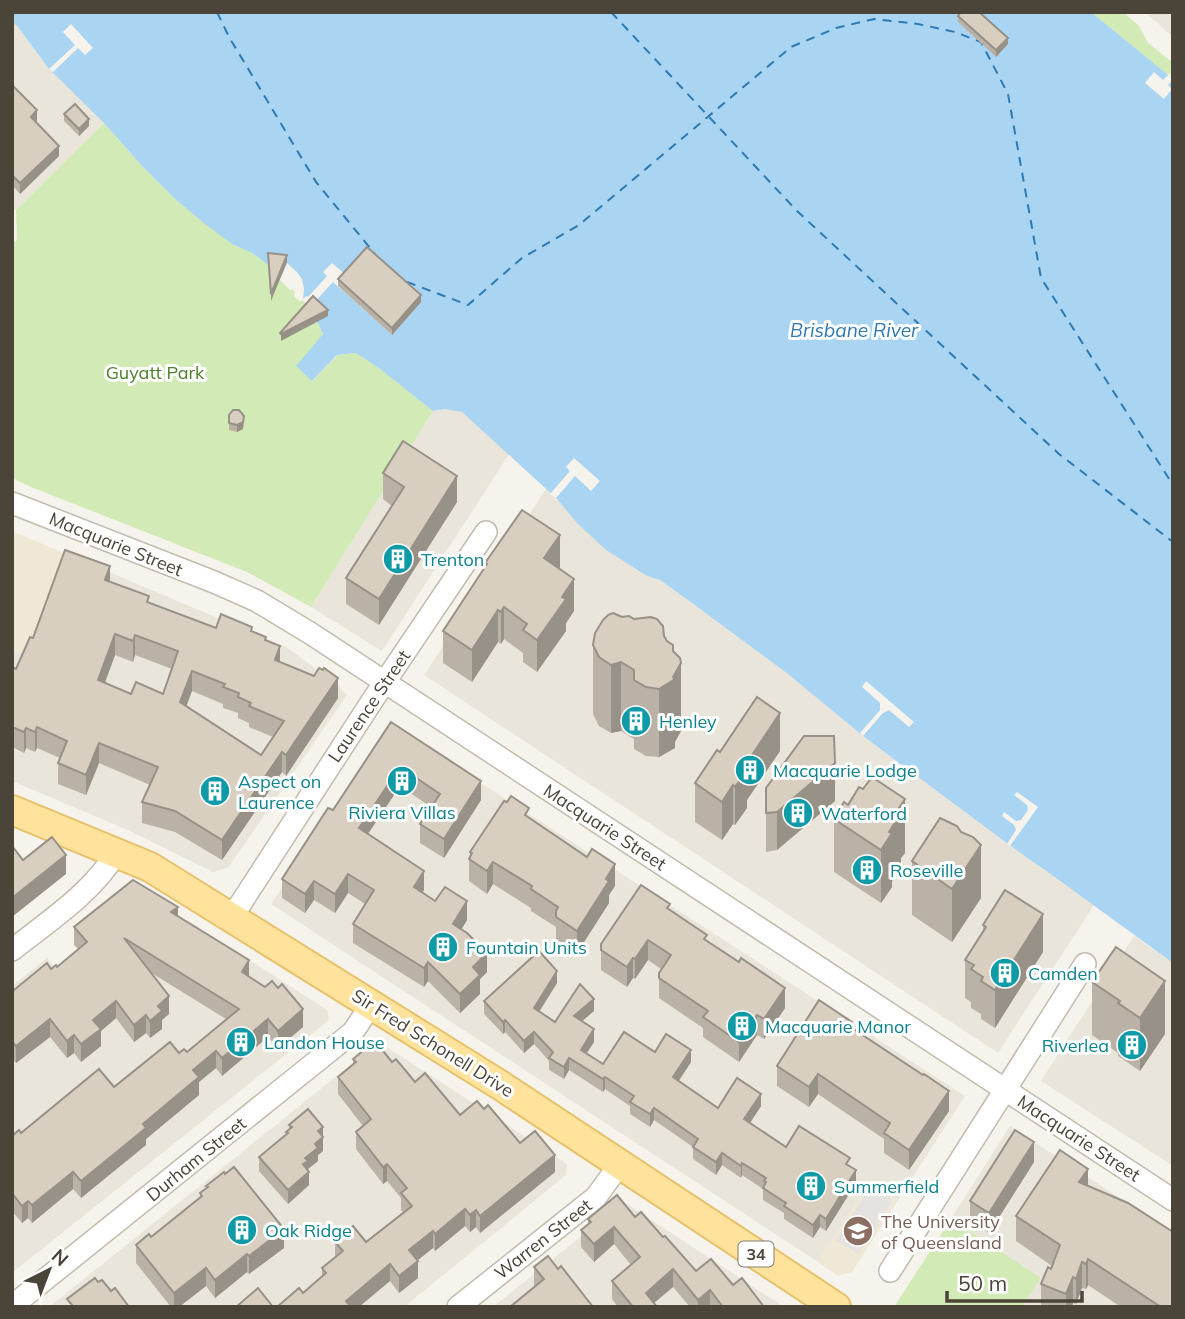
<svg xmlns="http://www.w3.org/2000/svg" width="1185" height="1319" viewBox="0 0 1185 1319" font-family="Mulish,sans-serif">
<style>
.residential{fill:#eae5da}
.education{fill:#efe8d6}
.green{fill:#d2eab5}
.parking{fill:#e5e3e0}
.water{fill:#a9d4f2}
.pier{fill:#f6f3ec}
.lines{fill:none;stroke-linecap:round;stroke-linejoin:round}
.ferry{stroke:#2e7ab2;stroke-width:2;stroke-dasharray:9 7;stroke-linecap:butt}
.minor-casing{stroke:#c2bbae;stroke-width:24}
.major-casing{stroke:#e6c16a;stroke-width:32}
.minor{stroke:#fff;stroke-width:21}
.major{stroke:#ffe39c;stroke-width:28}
.wall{fill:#bab2a6;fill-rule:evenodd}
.shaded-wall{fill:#979187}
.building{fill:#d8cfc1;stroke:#979187;stroke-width:2;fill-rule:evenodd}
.labels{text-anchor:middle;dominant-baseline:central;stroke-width:6;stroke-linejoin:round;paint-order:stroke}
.shield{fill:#fff;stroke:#817c74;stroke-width:2}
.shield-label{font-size:16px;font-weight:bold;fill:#4b4439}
.park-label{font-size:18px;fill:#4a7f2a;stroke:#fff}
.street-label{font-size:18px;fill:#4b4439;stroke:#fff}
.culture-label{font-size:18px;fill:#0d838f;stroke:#fff;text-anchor:start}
.education-label{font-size:18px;fill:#785e54;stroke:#fff;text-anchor:start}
.water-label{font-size:19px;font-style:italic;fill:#2e7ab2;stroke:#fff}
</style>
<rect width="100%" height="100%" fill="#f6f3ec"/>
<!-- residential -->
<g class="residential">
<polygon points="1145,12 1173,12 1173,37"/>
<polygon points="12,22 18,27 49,69 104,123 16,210 12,207"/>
<polygon points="445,409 462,411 509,454 382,651 311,607 433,411"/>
<polygon points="546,489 606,550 647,576 660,580 692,603 788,674 863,736 1008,844 1094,905 998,1053 424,675"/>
<polygon points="69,555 286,647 334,682 347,695 228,868 213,872 130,831 12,781 12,649 28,655"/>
<polygon points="391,725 965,1096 898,1200 870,1182 818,1262 271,904"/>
<polygon points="189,921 327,1010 329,1020 12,1273 12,986 47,958 86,1006"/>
<polygon points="1134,936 1173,963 1173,1166 1041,1081"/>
<polygon points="379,1042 567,1164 566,1175 404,1307 49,1307"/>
<polygon points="1010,1126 1173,1233 1173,1307 1022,1307 1041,1278 951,1219"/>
<polygon points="624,1202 784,1307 493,1307"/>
</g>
<!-- education -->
<g class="education">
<polygon points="12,531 69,555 28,655 12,649"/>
<polygon points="870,1181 898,1200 852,1272 838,1276 818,1262"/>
</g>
<!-- green -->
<g class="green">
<polygon points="1091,12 1123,12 1139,26 1148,43 1173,63 1173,79"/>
<polygon points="104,123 142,166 174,198 232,244 252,253 267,264 310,307 323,334 312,381 338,355 356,353 380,369 433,411 311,607 247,572 31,487 12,478 12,244 17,240 16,210"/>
<polygon points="951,1219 1041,1278 1022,1307 894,1307"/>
</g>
<!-- parking -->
<polygon class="parking" points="871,1186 893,1200 858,1254 836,1240"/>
<!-- water -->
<polygon class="water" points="12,12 1091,12 1173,79 1173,963 1063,883 1008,844 863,736 788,674 692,603 660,580 647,576 606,550 577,523 556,498 462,412 445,409 433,411 380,369 356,353 337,355 312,381 296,366 323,334 310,307 290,285 267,264 252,253 232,244 205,224 174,198 142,166 104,123 49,69 18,27 12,22"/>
<!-- pier -->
<g class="pier">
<polygon points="71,24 93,48 85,55 78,48 53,72 49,69 75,45 63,32"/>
<polygon points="1154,72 1163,80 1170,73 1173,75 1173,79 1168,85 1172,89 1164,99 1145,83"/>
<polygon points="287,263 297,272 302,279 304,289 303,299 306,296 308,297 327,276 323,272 332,263 347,276 392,335 333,282 310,307 302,300 300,302 294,296 295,290 290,290 280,280"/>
<polygon points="574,458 600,481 591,491 575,476 556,498 550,494 570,471 566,467"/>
<polygon points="866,681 914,722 909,727 889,710 883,713 863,736 860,733 880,710 880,703 862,687"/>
<polygon points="1017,792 1038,807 1010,846 1007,844 1016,830 1014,825 1002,816 1004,812 1016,821 1021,820 1028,810 1027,805 1014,795"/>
</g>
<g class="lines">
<!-- ferry -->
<g class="ferry">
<polyline points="217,12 229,37 316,182 375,254"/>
<polyline points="611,12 797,211 1059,454 1173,542"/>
<polyline points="407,282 468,305 522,258 579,225 791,47 836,28 874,19 918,24 955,32 981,42 1008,94 1041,278 1173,485"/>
</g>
<!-- minor casing -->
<g class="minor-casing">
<g id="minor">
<polyline points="12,503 214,582 257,601 310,633 1173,1200"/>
<polyline points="232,917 372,701 486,532"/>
<path d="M12 950C49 921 92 893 117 852"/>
<polyline points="890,1271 1085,964"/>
<polyline points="12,1306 353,1032 371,1005"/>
<polyline points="458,1307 596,1197 620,1164"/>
</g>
</g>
<!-- major casing -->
<g class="major-casing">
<polyline id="major" points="12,810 150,867 500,1085 836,1307"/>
</g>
<!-- minor -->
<use href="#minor" class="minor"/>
<!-- major -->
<use href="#major" class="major"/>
</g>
<!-- wall -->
<g class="wall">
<polygon points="958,16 1008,44 996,57 958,22"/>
<polygon points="12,85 37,121 36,122 59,156 20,194 12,185"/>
<polygon points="64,114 89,126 79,136 64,121"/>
<polygon points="338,279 421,302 392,335 338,286"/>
<polygon points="229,415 244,422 243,429 237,432 229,430"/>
<polygon points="383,473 457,502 379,625 346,604 346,578 392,506 383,499"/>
<polygon points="485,563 560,567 574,611 566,623 566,631 537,672 523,662 523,653 504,639 501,644 498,642 472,682 443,663 443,631 485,567"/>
<path d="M110 582 149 603 216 628 252 631 266 640 280 663 338 698 286 776 282 772 222 860 175 832 142 823V802L150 785 99 763 86 795 58 784V763L60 758 37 748 35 752 26 748 24 753 12 747V667L16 669 33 638ZM115 655 133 662 135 655 172 669 163 694H131L105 683ZM192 691 223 704V708L238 713V718L249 723V727L273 737 261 755 186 706Z"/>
<polygon points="622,617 634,619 681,731 675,742 675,748 659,757 646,756 634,749 634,739 621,731 611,733 599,726 593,714 593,645"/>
<polygon points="391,722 481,800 444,858 420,843 420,824 431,807 400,786 368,834 424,890 422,893 467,920 461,930 487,972 480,979 480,994 460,1013 428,981 424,987 353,943 353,924 365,904 348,893 335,913 314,900 305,913 282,898 282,879 333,810"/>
<polygon points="780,751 747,800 747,808 735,825 733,824 722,840 695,822 695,783 720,752"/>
<polygon points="766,788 835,801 777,850 766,852"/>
<polygon points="529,818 615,886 609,895 609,903 577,953 556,939 556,927 531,911 531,908 493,884 487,894 469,881 469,859 470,857 470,852"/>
<polygon points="834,819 905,853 901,858 901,867 892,881 892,887 881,903 834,872"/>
<polygon points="912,861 981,898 952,942 912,915"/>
<polygon points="670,910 707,940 785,1008 764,1039 757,1035 739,1062 703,1037 703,1028 659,998 659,973 661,969 648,960 635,979 633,978 627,987 601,970 601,944"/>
<polygon points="178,916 249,977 303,1027 278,1048 268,1037 222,1076 216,1068 199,1082 199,1095 146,1139 146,1145 81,1198 73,1189 32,1223 28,1218 22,1223 12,1211 12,1136 114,1087 179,1053 187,1052 226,1019 150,972 169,1014 162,1020 162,1029 150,1038 146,1033 134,1042 116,1018 101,1031 101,1046 81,1062 74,1053 67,1058 50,1037 16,1063 12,1058 12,988 14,990 57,967 78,949 74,945 74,927"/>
<polygon points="983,925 1043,952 995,1028 981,1019 981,1014 971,1008 971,1002 965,998 965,960 983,932"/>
<polygon points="1116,947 1165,1034 1140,1071 1118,1056 1118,1053 1092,1035 1092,982"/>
<polygon points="557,983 539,1012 555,1022 594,1011 582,1021 594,1042 587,1053 603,1064 655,1052 691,1062 679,1081 718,1108 761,1106 750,1123 786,1147 850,1166 856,1183 826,1231 820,1227 813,1238 784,1219 784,1213 763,1200 763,1189 742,1175 741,1178 722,1165 716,1175 693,1159 693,1147 654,1120 650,1127 630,1114 630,1106 605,1089 603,1092 569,1070 564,1079 549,1070 549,1061 534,1044 524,1053 505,1032 503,1034 484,1014 484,1001"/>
<polygon points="852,1028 949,1111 909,1170 884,1153 884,1139 818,1094 809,1107 777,1086 777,1066"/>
<polygon points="353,1059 392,1062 415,1082 460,1115 484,1109 520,1143 555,1172 480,1233 476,1227 470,1232 465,1226 435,1251 433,1248 418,1260 418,1278 399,1293 390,1281 303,1293 322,1277 322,1268 335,1258 335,1242 366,1242 403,1212 401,1210 401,1198 387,1181 383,1184 356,1149 356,1132 363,1126 338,1094 338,1077 353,1064"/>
<polygon points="289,1125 323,1136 323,1151 318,1155 318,1161 308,1169 309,1185 288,1204 259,1171 259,1157 286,1135 286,1132 289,1129"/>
<polygon points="1034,1162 989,1233 970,1221 970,1201"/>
<polygon points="206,1186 284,1248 249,1274 247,1272 215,1298 206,1286 179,1307 171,1307 136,1263 136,1245 151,1237 200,1198 200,1193 206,1188"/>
<polygon points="1088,1186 1173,1307 1121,1307 1088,1285 1086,1289 1082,1288 1076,1304 1073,1303 1072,1307 1041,1307 1041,1284 1052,1266 1016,1241 1016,1216"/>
<polygon points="635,1217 663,1237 696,1271 733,1285 764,1307 690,1307 673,1287 654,1303 657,1307 618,1307 612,1299 612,1281 631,1265 614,1244 594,1262 581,1247 581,1230 588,1224 588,1219"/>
<polygon points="534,1267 558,1269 534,1287"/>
</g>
<!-- shaded-wall -->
<g class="shaded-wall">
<polygon points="1008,38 1008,44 996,57 996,50"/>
<polygon points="37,110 37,121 31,127 31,117"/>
<polygon points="89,119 89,126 79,136 79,129"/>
<polygon points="59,146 59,156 20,194 20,183"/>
<polygon points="287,255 287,262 271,301 271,294"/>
<polygon points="421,295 421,302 392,335 392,328"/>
<polygon points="328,310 328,316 281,341 281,334"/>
<polygon points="244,416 243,429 237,432 237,425"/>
<polygon points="457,476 457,502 379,625 379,599"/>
<polygon points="560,535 560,567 544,589 544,558"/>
<polygon points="110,566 110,587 105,580"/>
<polygon points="574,579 574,611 566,623 566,631 537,672 537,640 562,597"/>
<polygon points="504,607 504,639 501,644 501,612"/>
<polygon points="498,610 498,642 472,682 472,650"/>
<polygon points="115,634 115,655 98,701 98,680"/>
<polygon points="135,635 135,655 133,662 133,641"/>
<polygon points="280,646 280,666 275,660"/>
<polygon points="621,662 621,731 611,733 611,665"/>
<polygon points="681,663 681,731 675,742 675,748 659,757 659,689 673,677"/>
<polygon points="192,671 192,691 180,723 180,702"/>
<polygon points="338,678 338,698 286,776 286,755"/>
<polygon points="780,713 780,751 747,800 747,808 735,825 735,787 744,767"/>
<polygon points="37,727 37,748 35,752 35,732"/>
<polygon points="26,728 26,748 24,753 24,732"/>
<polygon points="99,743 99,763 86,795 86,775"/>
<polygon points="282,752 282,772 222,860 222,840"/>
<polygon points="835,763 835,801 777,850 777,812"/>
<polygon points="400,767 400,786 359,847 359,828"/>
<polygon points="481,781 481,800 444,858 444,839"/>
<polygon points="733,785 733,824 722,840 722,802"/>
<polygon points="905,799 905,853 901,858 901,867 892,881 892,887 881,903 881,850 897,811"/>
<polygon points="981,845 981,898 952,942 952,889"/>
<polygon points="66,855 66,874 12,917 12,898"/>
<polygon points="493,862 493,884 487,894 487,871"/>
<polygon points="615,864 615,886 609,895 609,903 577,953 577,931 606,879"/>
<polygon points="424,871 424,890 414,906 414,887"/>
<polygon points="348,874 348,893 335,913 335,894"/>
<polygon points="314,881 314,900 305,913 305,894"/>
<polygon points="467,901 467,920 453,943 453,924"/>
<polygon points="178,907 178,925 171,912"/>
<polygon points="1043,914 1043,952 995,1028 995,990"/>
<polygon points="648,940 648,960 635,979 635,959"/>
<polygon points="487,953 487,972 480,979 480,994 460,1013 460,994 473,967"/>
<polygon points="633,958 633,978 627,987 627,967"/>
<polygon points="249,960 249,978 242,972"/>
<polygon points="428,962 428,981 424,987 424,968"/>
<polygon points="557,971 557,983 534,1020 534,1008"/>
<polygon points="1165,981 1165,1034 1140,1071 1140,1018"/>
<polygon points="785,988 785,1008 764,1039 764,1019"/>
<polygon points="169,996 169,1014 162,1020 162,1029 150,1038 150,1021 158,1006"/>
<polygon points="594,999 594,1011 574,1028 574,1016"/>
<polygon points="116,1001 116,1018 101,1031 101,1046 81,1062 81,1044 93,1020"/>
<polygon points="303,1009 303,1027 278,1048 278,1031"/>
<polygon points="146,1015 146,1033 134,1042 134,1025"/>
<polygon points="757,1015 757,1035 739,1062 739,1042"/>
<polygon points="50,1019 50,1037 16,1063 16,1046"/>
<polygon points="268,1019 268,1037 222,1076 222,1058"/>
<polygon points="505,1020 505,1032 503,1034 503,1022"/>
<polygon points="594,1029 594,1042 581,1062 581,1050"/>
<polygon points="534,1032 534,1044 524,1053 524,1041"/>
<polygon points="74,1035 74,1053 67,1058 67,1041"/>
<polygon points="691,1050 691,1062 673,1089 673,1077"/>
<polygon points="216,1051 216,1068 199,1082 199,1095 146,1139 146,1145 81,1198 81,1181 143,1124 193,1070"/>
<polygon points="569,1058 569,1070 564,1079 564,1067"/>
<polygon points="818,1074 818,1094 809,1107 809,1087"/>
<polygon points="605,1077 605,1089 603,1092 603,1079"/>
<polygon points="949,1091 949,1111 909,1170 909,1150"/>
<polygon points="761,1094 761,1106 744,1132 744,1119"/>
<polygon points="654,1108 654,1120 650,1127 650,1114"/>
<polygon points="323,1127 323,1151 318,1155 318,1161 308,1169 309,1172 309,1185 288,1204 288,1190 303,1164 305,1158 315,1144 318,1131"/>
<polygon points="1034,1142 1034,1162 989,1233 989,1213"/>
<polygon points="722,1153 722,1165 716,1175 716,1162"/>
<polygon points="555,1155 555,1172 480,1233 480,1216"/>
<polygon points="742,1163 742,1175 741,1178 741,1166"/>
<polygon points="387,1164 387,1181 383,1184 383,1167"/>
<polygon points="1088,1169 1088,1194 1079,1182"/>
<polygon points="856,1170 856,1183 826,1231 826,1219"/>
<polygon points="73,1172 73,1189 32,1223 32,1205"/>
<polygon points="28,1201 28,1218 22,1223 22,1206"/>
<polygon points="465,1209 465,1226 435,1251 435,1234"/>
<polygon points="476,1210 476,1227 470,1232 470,1215"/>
<polygon points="820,1215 820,1227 813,1238 813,1225"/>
<polygon points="614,1227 614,1244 594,1262 594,1244"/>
<polygon points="284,1229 284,1248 249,1274 249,1256"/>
<polygon points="433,1231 433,1248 409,1267 409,1250"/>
<polygon points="247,1254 247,1272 215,1298 215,1280"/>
<polygon points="1088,1259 1088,1285 1086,1289 1086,1264"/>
<polygon points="418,1261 418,1278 399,1293 399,1276"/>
<polygon points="1082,1262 1082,1288 1076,1304 1076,1279"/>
<polygon points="390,1264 390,1281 359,1307 346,1307 346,1301"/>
<polygon points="206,1268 206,1286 179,1307 174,1307 174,1293"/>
<polygon points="673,1269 673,1287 649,1307 646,1293"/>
<polygon points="1073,1277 1073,1303 1072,1307 1066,1307 1066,1294"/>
<polygon points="710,1290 710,1307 698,1307 698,1300"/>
</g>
<!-- building -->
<g class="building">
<polygon points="961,12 979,12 1008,38 996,50 958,16"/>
<polygon points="12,85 37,110 31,117 59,146 20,183 12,175"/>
<polygon points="75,104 89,119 79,129 64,114"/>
<polygon points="367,247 421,295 392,328 338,279"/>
<polygon points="268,253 287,255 271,294"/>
<polygon points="313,296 328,310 281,334 280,333"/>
<polygon points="233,410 239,410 244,416 243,422 237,425 229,423 229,415"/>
<polygon points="403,441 457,476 379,599 346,578 404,487 383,473"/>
<polygon points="522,510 560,535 544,558 574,579 562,597 566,599 537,640 523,630 527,624 504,607 501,612 498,610 472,650 443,631 487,564 485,563"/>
<path d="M65 550 110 566 105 580 149 596 147 602 216 628 221 614 252 627 251 631 266 637 265 640 280 646 275 660 314 676 319 668 323 670 324 668 338 678 286 755 282 752 222 840 175 811 142 802 158 767 99 743 86 775 58 763 67 741 37 727 35 732 26 728 24 732 12 727V667L16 669 30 637 33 638ZM115 634 133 641 135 635 178 651 163 694 136 682 131 694 98 680ZM192 671 225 684 223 687 239 693 238 697 251 703 249 706 284 721 261 755 180 702Z"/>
<polygon points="613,613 622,617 629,616 634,619 651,617 657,619 663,626 664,636 667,641 673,645 673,651 680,658 681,663 673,677 675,679 659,689 646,687 634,680 634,670 621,662 611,665 599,657 593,645 595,633 603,620 608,615"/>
<polygon points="757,697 780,713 744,767 747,770 735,787 733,785 722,802 695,783 717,750 720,752"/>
<polygon points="391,722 481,781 444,839 420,824 440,794 400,767 359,828 424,871 414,887 435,901 445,887 467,901 453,924 467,933 487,953 473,967 480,975 460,994 428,962 424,968 353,924 374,890 348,874 335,894 314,881 305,894 282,879 328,808 333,810"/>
<polygon points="804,736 834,736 835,763 777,812 766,813 766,788"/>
<polygon points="872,777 905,799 897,811 901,813 889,832 892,833 881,850 834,819 844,802 848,805 859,787 863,789"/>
<polygon points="511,796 529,808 525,815 587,857 592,849 615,864 606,879 609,881 577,931 556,917 556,911 558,907 531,889 532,886 493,862 487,871 469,859 472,853 470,852 504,801 507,802"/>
<polygon points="940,818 957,826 961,832 973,837 981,845 952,889 912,861"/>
<polygon points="52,837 66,855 12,898 12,846 23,860"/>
<polygon points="133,880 178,907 171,912 249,960 242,972 265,987 272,981 278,988 282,984 303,1009 278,1031 268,1019 222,1058 216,1051 193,1070 199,1077 143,1124 146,1128 81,1181 73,1172 32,1205 28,1201 22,1206 12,1193 12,1136 19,1130 21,1133 99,1069 114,1087 170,1042 179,1053 184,1049 187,1052 239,1009 124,938 169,996 158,1006 162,1011 150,1021 146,1015 134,1025 116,1001 93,1020 101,1029 81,1044 74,1035 67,1041 50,1019 16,1046 12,1041 12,988 14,990 47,963 51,969 56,965 57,967 87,942 74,927"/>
<polygon points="641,885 670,904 667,908 707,935 704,939 739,962 741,958 785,988 764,1019 757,1015 739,1042 703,1017 708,1011 659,978 659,973 671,955 648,940 635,959 633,958 627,967 601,950 601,944"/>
<polygon points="1005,890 1043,914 995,990 981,981 983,977 971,969 974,965 965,960 986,927 983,925"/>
<polygon points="1116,947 1165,981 1140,1018 1118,1003 1120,1001 1092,982"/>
<polygon points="539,951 557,971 534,1008 555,1022 580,984 594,999 574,1016 594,1029 581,1050 603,1064 624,1032 655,1052 666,1034 691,1050 673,1077 718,1108 737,1078 761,1094 744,1119 786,1147 799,1126 850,1158 846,1164 856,1170 826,1219 820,1215 813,1225 784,1206 786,1203 763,1188 766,1182 764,1181 766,1178 742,1163 741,1166 722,1153 716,1162 693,1147 698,1139 654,1108 650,1114 630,1102 634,1096 605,1077 603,1079 569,1058 564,1067 549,1058 553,1052 534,1032 524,1041 505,1020 503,1022 484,1001"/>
<polygon points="819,1000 852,1022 849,1026 923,1075 924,1074 949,1091 909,1150 884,1133 890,1123 818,1074 809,1087 777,1066"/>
<polygon points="375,1041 392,1062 396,1059 415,1082 425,1073 460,1115 477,1101 484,1109 488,1105 520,1143 535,1131 555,1155 480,1216 476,1210 470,1215 465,1209 435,1234 433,1231 409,1250 418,1261 399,1276 390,1264 346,1301 351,1307 277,1307 299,1288 303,1293 326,1273 322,1268 343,1251 335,1242 353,1226 366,1242 412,1206 401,1193 407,1188 387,1164 383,1167 356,1132 371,1119 338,1077 356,1062 353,1059"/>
<polygon points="308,1109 323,1127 318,1131 323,1137 315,1144 318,1148 305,1158 308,1161 303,1164 309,1172 288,1190 259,1157 288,1133 286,1132 292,1127 289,1125"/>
<polygon points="1015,1130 1034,1142 989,1213 970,1201"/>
<polygon points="1060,1150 1088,1169 1079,1182 1128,1203 1173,1232 1173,1307 1161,1307 1088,1259 1086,1264 1082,1262 1076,1279 1073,1277 1066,1294 1041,1284 1048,1267 1051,1269 1060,1245 1016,1216"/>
<polygon points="234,1167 284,1229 249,1256 247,1254 215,1280 206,1268 174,1293 136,1245 149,1234 151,1237 202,1196 200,1193 208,1187 206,1186 224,1172 225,1174"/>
<polygon points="617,1195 635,1217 641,1212 663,1237 665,1236 696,1271 711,1259 733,1285 742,1278 764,1307 723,1307 710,1290 698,1300 673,1269 646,1293 657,1307 633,1307 612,1281 640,1257 614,1227 594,1244 581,1230 591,1222 588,1219"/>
<polygon points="548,1256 558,1269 561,1266 593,1307 510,1307 544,1279 534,1267"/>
<polygon points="95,1278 98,1282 102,1280 111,1291 115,1288 129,1307 70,1307 72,1305 67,1299"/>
<polygon points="258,1288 273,1307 236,1307"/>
</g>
<!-- icons -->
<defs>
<g id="building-disc" transform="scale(1.575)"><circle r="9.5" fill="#0f9aa8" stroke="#fff"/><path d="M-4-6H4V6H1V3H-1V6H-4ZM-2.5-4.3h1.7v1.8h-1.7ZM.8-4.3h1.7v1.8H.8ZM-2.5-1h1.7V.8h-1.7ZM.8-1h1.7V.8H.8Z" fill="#fff"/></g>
<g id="university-disc" transform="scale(1.575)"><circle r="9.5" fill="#8d6e63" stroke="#fff"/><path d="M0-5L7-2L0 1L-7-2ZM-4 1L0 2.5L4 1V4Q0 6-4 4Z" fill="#fff"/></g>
</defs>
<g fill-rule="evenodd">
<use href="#building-disc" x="398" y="559"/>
<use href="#building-disc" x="636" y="721"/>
<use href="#building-disc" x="750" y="770"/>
<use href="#building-disc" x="402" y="781"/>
<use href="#building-disc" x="215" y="791"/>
<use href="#building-disc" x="798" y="813"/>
<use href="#building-disc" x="867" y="870"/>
<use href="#building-disc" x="443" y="947"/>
<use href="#building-disc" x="1005" y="973"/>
<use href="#building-disc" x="742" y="1026"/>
<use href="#building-disc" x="241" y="1042"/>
<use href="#building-disc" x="1132" y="1045"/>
<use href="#building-disc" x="811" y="1186"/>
<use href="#building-disc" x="242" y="1230"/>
<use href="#university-disc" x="858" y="1231"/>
</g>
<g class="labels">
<!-- shield labels -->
<rect class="shield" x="738.5" y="1241.5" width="35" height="25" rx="5"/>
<g class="shield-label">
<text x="756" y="1254">34</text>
</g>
<!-- park labels -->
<g class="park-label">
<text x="155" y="372">Guyatt Park</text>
</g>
<!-- street labels -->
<g class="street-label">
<text transform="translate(116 544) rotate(22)">Macquarie Street</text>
<text transform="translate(369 706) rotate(-56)">Laurence Street</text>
<text transform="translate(605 827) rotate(33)">Macquarie Street</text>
<text transform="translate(433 1043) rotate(32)">Sir Fred Schonell Drive</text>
<text transform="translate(1079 1138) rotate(33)">Macquarie Street</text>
<text transform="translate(196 1159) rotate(-39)">Durham Street</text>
<text transform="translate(543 1239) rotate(-38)">Warren Street</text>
</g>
<!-- culture labels -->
<g class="culture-label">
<text x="421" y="559">Trenton</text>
<text x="659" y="721">Henley</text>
<text x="773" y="770">Macquarie Lodge</text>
<text x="238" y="781">Aspect on<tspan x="238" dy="21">Laurence</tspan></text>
<text x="402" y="812" text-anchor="middle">Riviera Villas</text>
<text x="821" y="813">Waterford</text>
<text x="890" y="870">Roseville</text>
<text x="466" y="947">Fountain Units</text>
<text x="1028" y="973">Camden</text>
<text x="765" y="1026">Macquarie Manor</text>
<text x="264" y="1042">Landon House</text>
<text x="1109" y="1045" text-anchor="end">Riverlea</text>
<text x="834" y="1186">Summerfield</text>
<text x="265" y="1230">Oak Ridge</text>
</g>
<!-- education labels -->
<g class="education-label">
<text x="881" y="1221">The University<tspan x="881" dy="21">of Queensland</tspan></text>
</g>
<!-- water labels -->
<g class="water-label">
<text x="854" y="330">Brisbane River</text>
</g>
</g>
<!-- border -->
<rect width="1185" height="1319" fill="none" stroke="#4b4439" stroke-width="28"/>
<!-- north arrow -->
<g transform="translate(49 1270) rotate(42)" stroke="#ffffff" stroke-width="5" paint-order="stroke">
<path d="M0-5L12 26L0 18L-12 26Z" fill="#4b4439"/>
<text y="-10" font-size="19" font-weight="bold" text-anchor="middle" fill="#4b4439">N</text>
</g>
<!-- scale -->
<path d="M947 1291v10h135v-10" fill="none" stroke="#4b4439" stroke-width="3.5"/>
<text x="958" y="1291" font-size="21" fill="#4b4439" stroke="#ffffff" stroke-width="5" paint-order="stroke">50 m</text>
</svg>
